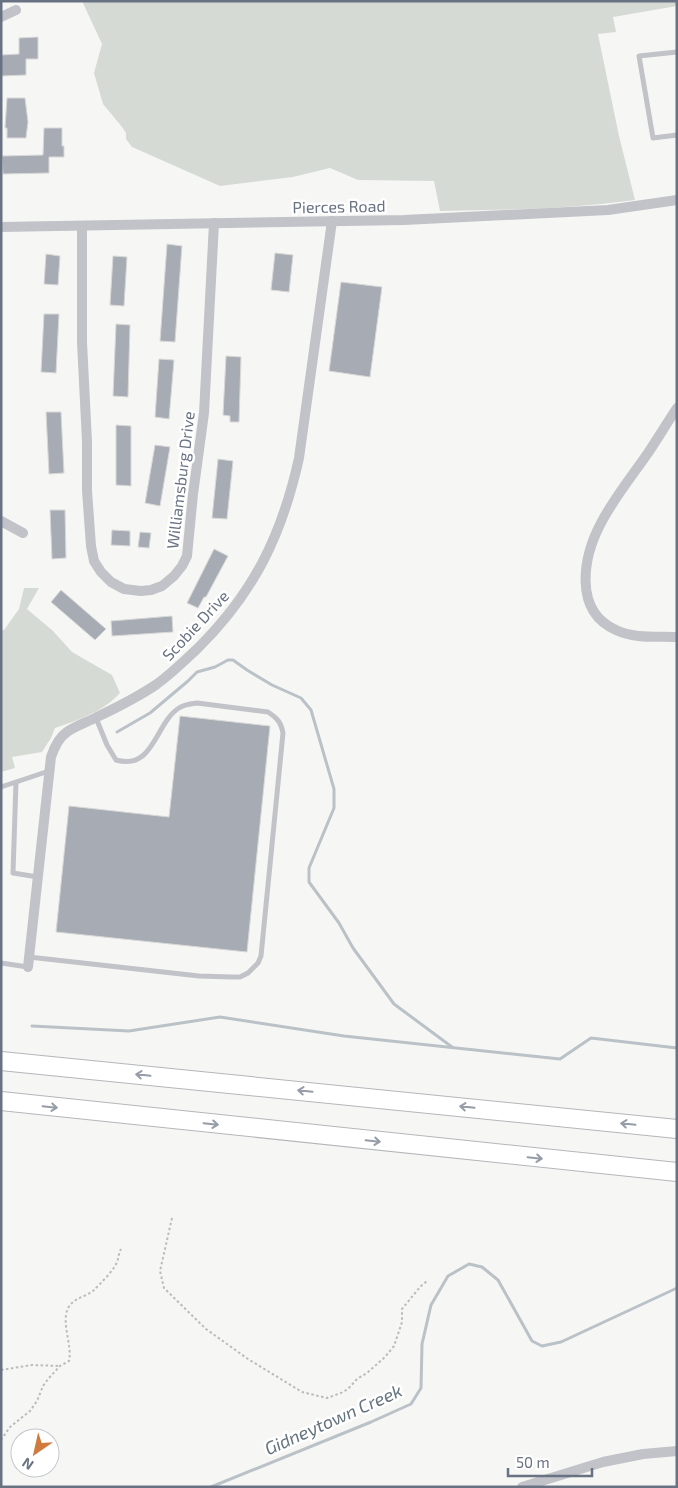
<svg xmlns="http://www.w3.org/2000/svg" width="678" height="1488" viewBox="0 0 678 1488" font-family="'Exo 2',sans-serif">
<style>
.green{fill:#d5dbd4}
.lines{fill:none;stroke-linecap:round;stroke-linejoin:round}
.stream{stroke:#bac1c7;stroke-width:3}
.building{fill:#a7acb4;stroke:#d8d8d7}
.motorway-casing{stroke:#b4b6ba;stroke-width:20}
.path{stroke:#b9bbbe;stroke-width:2;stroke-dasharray:2.5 2.5;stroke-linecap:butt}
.service{stroke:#c1c3c8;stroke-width:5}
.minor{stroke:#c1c3c8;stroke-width:10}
.motorway{stroke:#fff;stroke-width:18}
.oneway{stroke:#969ca8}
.labels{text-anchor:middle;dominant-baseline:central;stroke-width:5;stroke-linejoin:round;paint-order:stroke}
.street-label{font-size:16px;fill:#697282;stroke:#fff}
.water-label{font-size:18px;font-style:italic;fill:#65737e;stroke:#fff}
</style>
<rect width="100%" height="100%" fill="#f6f7f4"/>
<!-- green -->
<g class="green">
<path d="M82 1H677V6L613 17 616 32 598 34 619 136 635 200C571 209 506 210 440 211L434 181 358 180 330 168 293 177 220 186 132 147 126 139V133L122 127 103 104 94 73 102 44Z"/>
<path d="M24 588H39L27 609 53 631 72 652 112 675 120 693C104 711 79 720 55 728L51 738 42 752 12 757 15 768 1 772V630H4L19 609Z"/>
</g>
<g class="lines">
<!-- stream -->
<g class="stream">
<polyline points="117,732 150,713 188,681 197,672 215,667 228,660 233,660 247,670 272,685 301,698 311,710 334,789 334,808 309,868 309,882 339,923 353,948 394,1004 452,1047"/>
<polyline points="32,1026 129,1031 220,1017 344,1036 560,1059 591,1038 677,1048"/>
<polyline points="211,1487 371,1422 411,1404 421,1388 422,1344 431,1305 448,1276 469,1264 482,1267 498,1280 532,1341 542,1346 561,1342 677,1288"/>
</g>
</g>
<!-- building -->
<g class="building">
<polygon points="38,37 38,59 26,59 26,75 1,76 1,55 19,54 19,38"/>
<polygon points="7,98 25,98 28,122 26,138 7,138 7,128 5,128"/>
<polygon points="44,128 62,128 62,146 64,146 64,157 49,157 49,173 3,174 2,156 43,155"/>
<polygon points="167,244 182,246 175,342 160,341"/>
<polygon points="275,253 293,255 289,292 271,290"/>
<polygon points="46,254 60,256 58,285 44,284"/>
<polygon points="113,256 127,257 124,306 110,305"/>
<polygon points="341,282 382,287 370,377 329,371"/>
<polygon points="44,314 59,314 56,373 41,372"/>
<polygon points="116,324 130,325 128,397 113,396"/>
<polygon points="226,356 241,357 239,422 230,422 230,416 223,415"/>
<polygon points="159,359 174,360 169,419 155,417"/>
<polygon points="46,412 61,412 64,473 49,474"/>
<polygon points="116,425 131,426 131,486 116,485"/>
<polygon points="155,445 170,447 160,506 145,503"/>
<polygon points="218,459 233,461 227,519 212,518"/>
<polygon points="50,510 65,510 66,558 52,559"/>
<polygon points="112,530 130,531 130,546 111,545"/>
<polygon points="140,532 151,533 149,548 138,547"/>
<polygon points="214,549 228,556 206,597 204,597 198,608 187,603"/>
<polygon points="61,590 106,629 95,640 51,602"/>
<polygon points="172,616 173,632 112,636 111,621"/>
<polygon points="180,716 270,726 247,952 56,932 69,806 169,817"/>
</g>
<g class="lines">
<!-- motorway casing -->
<g class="motorway-casing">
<g id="motorway">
<polyline points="1,1061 677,1129"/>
<polyline points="1,1101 677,1172"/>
</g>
</g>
<!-- path -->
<g class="path">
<polyline points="172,1218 160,1271 164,1288 206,1329 248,1359 302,1392 327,1398 341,1393 348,1389 357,1379 367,1373 385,1357 394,1346 402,1322 402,1309 420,1287 427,1281"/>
<polyline points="1,1370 32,1365 59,1366"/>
<path d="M1 1440 10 1427 30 1411 37 1401 43 1386 48 1379 60 1366 69 1361C72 1347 64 1330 66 1315 69 1297 84 1299 94 1290 100 1284 113 1271 116 1264 119 1259 118 1254 121 1249"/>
</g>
<!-- service -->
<g class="service">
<polyline points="677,52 639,56 653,138 677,135"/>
<polyline points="1,787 16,782"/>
<polyline points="38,877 13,873 16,782 49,771"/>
<path d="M29 957 199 976 232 977H240L248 973 258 963 261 956 283 733C281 722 277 718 268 712L197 703C191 704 185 704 179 708 155 723 154 771 116 760L107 745 96 718"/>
<polyline points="1,963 28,967"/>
</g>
<!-- minor -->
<g class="minor">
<polyline points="1,17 16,10"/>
<polyline points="82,226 82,342 87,442 87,491 91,546 94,561 101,572 111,582 124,589 141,591 151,590 162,586 174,576 182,566 187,556 193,494 204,413 214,223"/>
<polyline points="1,227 404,220 608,210 677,200"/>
<path d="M677 408C667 423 658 438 648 453 632 476 614 498 601 523 583 557 573 611 616 630 635 639 657 636 677 637"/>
<polyline points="1,521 23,533"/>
<path d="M28 967 51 757C54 748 58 738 67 732 75 726 88 722 97 717 118 707 138 697 157 684 172 673 184 661 197 649 254 593 282 535 299 458L332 221"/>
<polyline points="522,1487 603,1462 643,1454 677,1451"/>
</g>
<!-- motorway -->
<use href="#motorway" class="motorway"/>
</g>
<!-- one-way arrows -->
<defs><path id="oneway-shaft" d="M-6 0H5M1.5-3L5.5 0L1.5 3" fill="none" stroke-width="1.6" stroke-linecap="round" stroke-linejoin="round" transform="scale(1.25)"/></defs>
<g class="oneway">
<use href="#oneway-shaft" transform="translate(143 1075) rotate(-174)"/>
<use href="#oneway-shaft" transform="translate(305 1091) rotate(-174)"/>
<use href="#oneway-shaft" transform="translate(50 1107) rotate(6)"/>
<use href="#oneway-shaft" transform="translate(467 1107) rotate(-174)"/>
<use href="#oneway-shaft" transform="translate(211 1124) rotate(6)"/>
<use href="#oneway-shaft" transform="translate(628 1124) rotate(-174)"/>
<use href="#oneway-shaft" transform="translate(373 1141) rotate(6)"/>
<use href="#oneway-shaft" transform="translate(535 1158) rotate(6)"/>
</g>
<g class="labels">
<!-- street labels -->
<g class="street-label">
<text transform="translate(339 206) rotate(-1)">Pierces Road</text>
<text transform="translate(180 480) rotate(-83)">Williamsburg Drive</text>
<text transform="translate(195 625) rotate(-47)">Scobie Drive</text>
</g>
<!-- water labels -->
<g class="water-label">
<text transform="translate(333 1419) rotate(-24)">Gidneytown Creek</text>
</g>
</g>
<!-- border -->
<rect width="678" height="1488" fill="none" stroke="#697282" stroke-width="5"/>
<!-- north arrow -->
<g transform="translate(35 1453) rotate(214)"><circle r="24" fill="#ffffff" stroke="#c3c7cd"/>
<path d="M0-4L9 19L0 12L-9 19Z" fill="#ce7b3d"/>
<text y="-8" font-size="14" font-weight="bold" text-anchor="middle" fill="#697282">N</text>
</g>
<!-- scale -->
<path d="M508 1468v8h84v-8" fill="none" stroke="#697282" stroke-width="2.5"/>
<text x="516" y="1468" font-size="15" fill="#697282" stroke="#ffffff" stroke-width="4" paint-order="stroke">50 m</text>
</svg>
